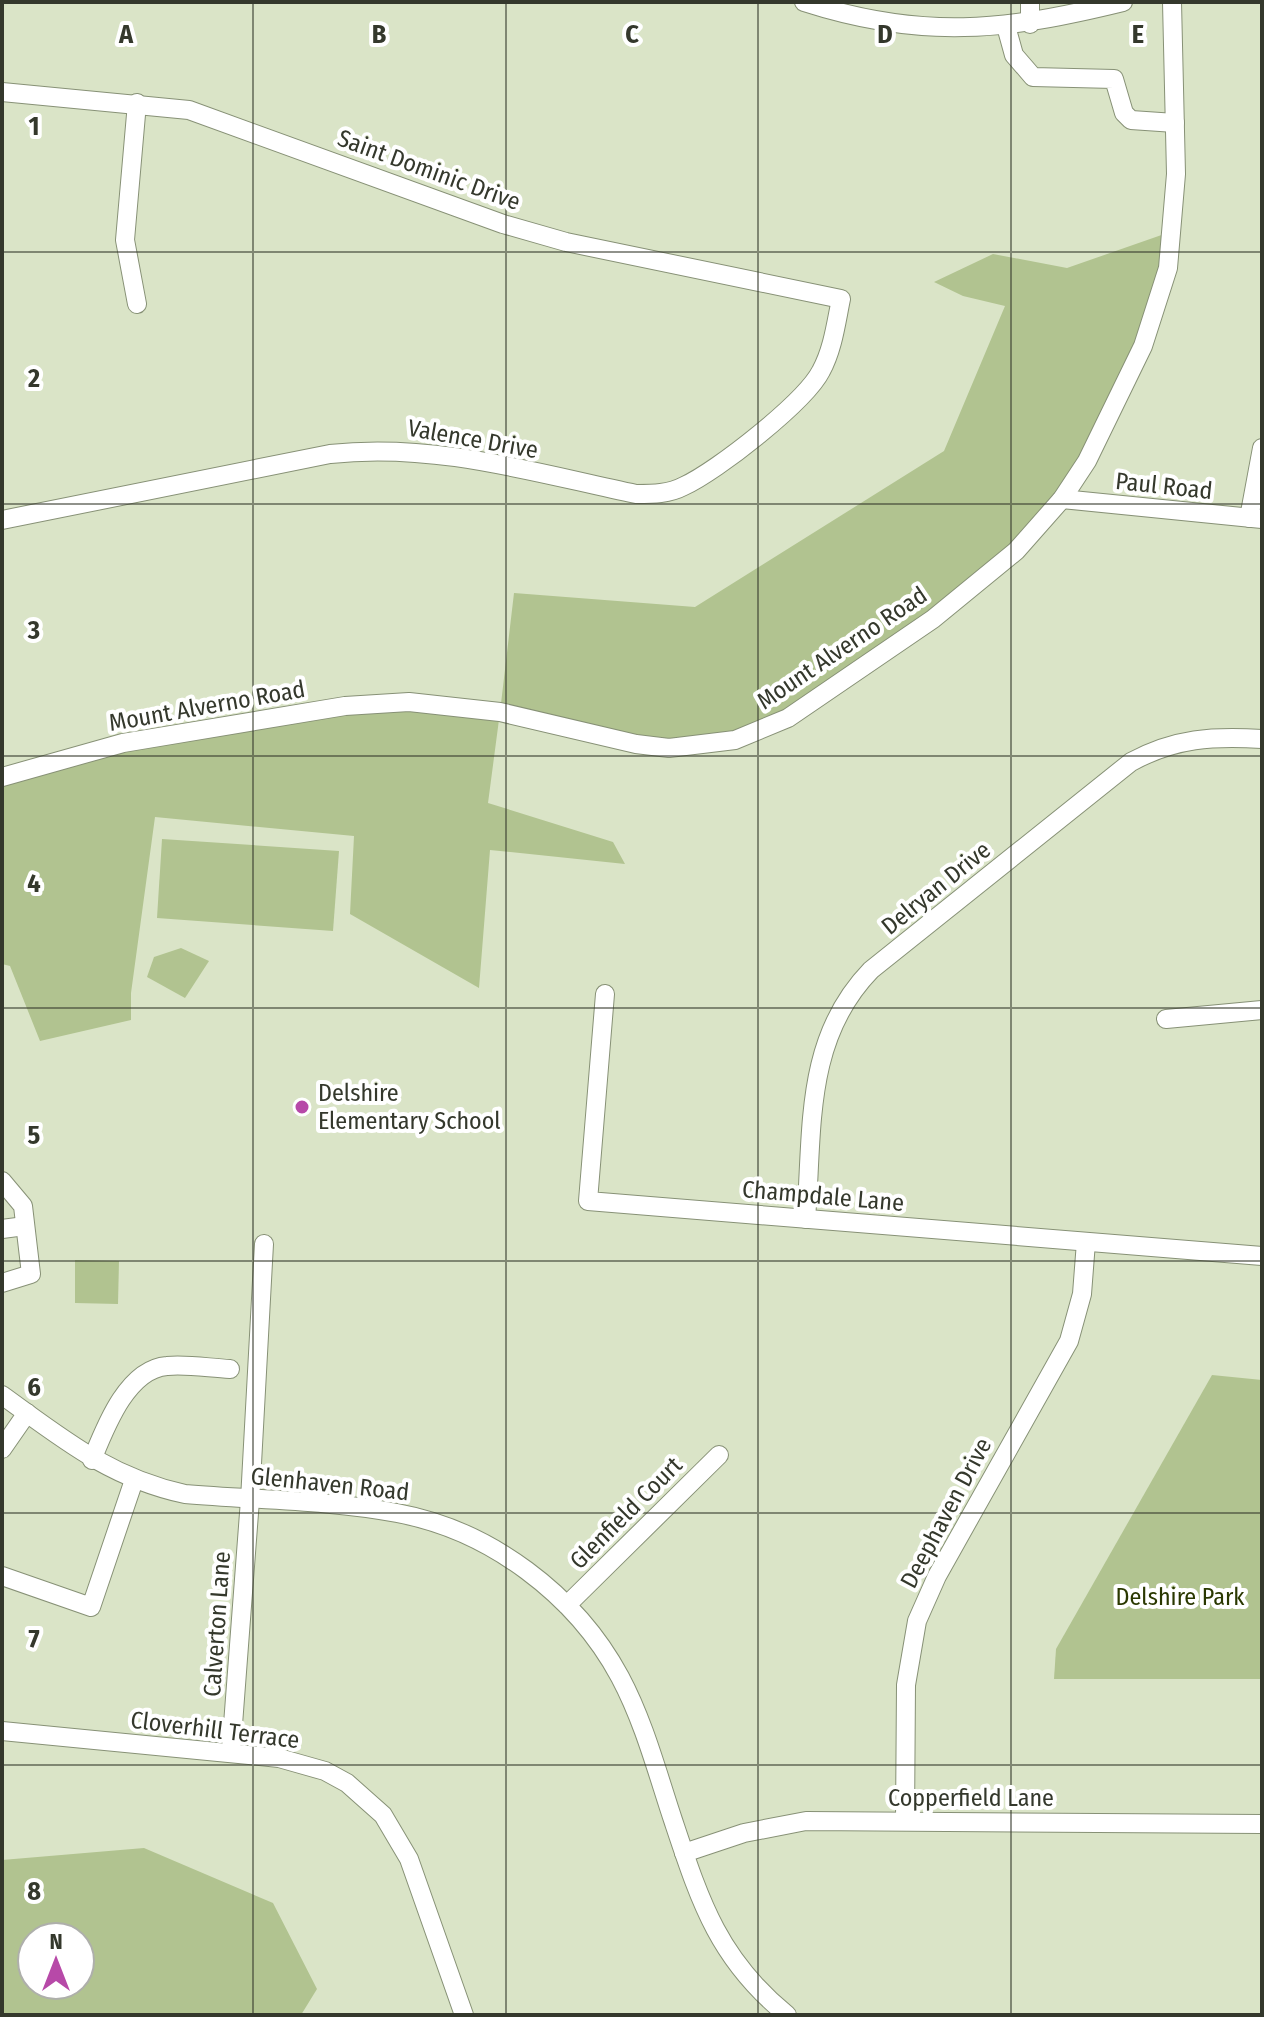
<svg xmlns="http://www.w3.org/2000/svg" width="1264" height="2017" viewBox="0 0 1264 2017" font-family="'Fira Sans Condensed',sans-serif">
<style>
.green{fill:#b1c390;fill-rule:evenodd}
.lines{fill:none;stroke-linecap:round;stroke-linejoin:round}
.minor-casing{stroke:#879176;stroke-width:20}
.minor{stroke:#fff;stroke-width:18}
.grid{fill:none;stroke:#34382c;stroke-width:2;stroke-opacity:0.55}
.poi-dot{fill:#b749a8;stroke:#fff;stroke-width:3}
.labels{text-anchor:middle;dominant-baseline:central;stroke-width:8;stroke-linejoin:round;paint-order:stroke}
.street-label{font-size:24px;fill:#34382c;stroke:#fff}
.poi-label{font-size:24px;fill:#34382c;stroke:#fff;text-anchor:start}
.park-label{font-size:24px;fill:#2a3800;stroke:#fff}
.grid-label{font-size:26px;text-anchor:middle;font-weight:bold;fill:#34382c;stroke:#fff;stroke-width:8;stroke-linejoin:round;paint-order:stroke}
</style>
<rect width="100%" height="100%" fill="#dae4c7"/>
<!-- green -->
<g class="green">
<polygon points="1173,231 1120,399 1016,551 788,718 702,746 500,712 488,803 613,842 625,864 490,850 479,988 350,914 354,836 155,817 131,993 131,1020 40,1041 10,966 2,964 2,777 345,706 500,712 514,593 695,607 944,451 1005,306 963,296 934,282 993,254 1067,268"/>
<polygon points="162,839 339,851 333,931 157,918"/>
<polygon points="181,948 209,961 185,998 147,977 154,957"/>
<polygon points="75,1260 119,1261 118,1304 75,1303"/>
<polygon points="1212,1375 1262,1380 1262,1679 1054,1679 1056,1649"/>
<path d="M144 1848 273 1903 317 1989 301 2015H2V1860ZM80 1937V1985H32V1937Z"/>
</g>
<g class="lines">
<!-- minor casing -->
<g class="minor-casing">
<g id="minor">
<path d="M804 2C922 40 1005 31 1123 2"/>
<polyline points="1030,24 1030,2"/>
<polyline points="1006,26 1014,55 1033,77 1114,79 1124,113 1131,120 1175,123"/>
<path d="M2 92 189 110 503 224 566 242 841 299C836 323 833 349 821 371 805 402 717 471 684 486 669 494 653 494 636 494 535 473 434 442 330 454L2 520"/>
<polyline points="137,103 125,240 137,304"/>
<polyline points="1062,499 1262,519"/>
<polyline points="1249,518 1262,448"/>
<polyline points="2,777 123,743 345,706 409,702 500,712 636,744 669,748 735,740 788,718 933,619 1016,551 1062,499 1087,461 1143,346 1168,268 1176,174 1172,2"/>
<polyline points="605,994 588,1201 1262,1256"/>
<polyline points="1166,1019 1262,1010"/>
<polyline points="2,1181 23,1206 31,1274 2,1283"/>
<path d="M806 1219C813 1128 804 1039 871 970L1131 762C1175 738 1213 736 1262 739"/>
<polyline points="2,1229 25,1226"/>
<path d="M2 1395C63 1439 110 1478 185 1494 255 1500 329 1500 397 1513 490 1530 576 1595 620 1677 644 1722 657 1772 673 1820 700 1901 718 1959 787 2015"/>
<polyline points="2,1449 27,1413"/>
<path d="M92 1460C105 1428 127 1369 167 1366 187 1364 209 1368 230 1369"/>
<polyline points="2,1576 91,1607 134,1480"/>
<polyline points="567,1605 719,1455"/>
<polyline points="2,1731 279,1758 325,1771 347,1783 383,1815 409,1859 464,2015"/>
<polyline points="231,1751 250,1500 264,1244"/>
<polyline points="905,1821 906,1685 917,1621 937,1576 1069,1341 1082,1294 1086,1242"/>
<polyline points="684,1853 744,1833 806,1821 1262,1824"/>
</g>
</g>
<!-- minor -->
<use href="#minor" class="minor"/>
</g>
<!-- grid -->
<path class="grid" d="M253 2V2015M506 2V2015M758 2V2015M1011 2V2015M2 252H1262M2 504H1262M2 756H1262M2 1008H1262M2 1261H1262M2 1513H1262M2 1765H1262"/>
<!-- markers -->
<circle class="poi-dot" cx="302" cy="1107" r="8"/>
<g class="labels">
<!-- street labels -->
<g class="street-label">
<text transform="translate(429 170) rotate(20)">Saint Dominic Drive</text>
<text transform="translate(473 439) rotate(10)">Valence Drive</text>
<text transform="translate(1164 486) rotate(6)">Paul Road</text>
<text transform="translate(842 648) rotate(-34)">Mount Alverno Road</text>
<text transform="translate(207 706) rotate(-10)">Mount Alverno Road</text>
<text transform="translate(936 888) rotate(-39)">Delryan Drive</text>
<text transform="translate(823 1196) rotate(5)">Champdale Lane</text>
<text transform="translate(330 1484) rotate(6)">Glenhaven Road</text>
<text transform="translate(626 1513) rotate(-45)">Glenfield Court</text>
<text transform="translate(946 1513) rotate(-62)">Deephaven Drive</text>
<text transform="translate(217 1624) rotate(-86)">Calverton Lane</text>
<text transform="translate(215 1730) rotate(7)">Cloverhill Terrace</text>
<text x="971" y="1798">Copperfield Lane</text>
</g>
<!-- poi labels -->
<g class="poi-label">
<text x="318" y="1093">Delshire<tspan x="318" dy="28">Elementary School</tspan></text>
</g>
<!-- park labels -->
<g class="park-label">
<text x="1180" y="1597">Delshire Park</text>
</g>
</g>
<g class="grid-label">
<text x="126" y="43">A</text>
<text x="379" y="43">B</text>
<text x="632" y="43">C</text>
<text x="885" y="43">D</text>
<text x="1138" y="43">E</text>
<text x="34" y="135">1</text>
<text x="34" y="387">2</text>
<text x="34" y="639">3</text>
<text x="34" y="892">4</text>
<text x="34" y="1144">5</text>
<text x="34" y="1396">6</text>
<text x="34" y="1648">7</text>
<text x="34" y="1900">8</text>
</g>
<!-- border -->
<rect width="1264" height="2017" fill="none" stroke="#34382c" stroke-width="8"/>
<!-- north arrow -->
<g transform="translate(56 1961)"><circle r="38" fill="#ffffff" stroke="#aeafab" stroke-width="2"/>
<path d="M0-6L14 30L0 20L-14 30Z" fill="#b749a8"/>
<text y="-12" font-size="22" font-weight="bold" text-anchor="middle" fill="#34382c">N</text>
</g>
</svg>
